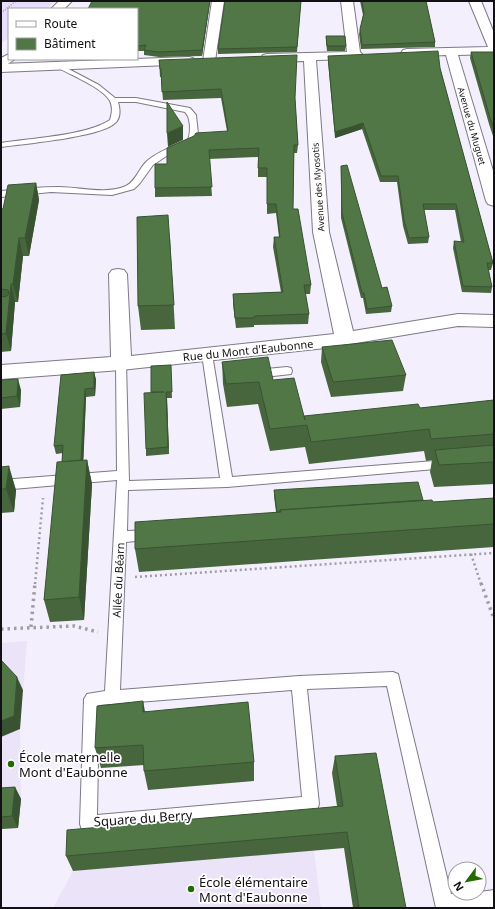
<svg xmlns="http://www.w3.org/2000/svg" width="495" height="909" viewBox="0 0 495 909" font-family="'Noto Sans',sans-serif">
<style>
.built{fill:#ebe3f8}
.green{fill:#e9ddfd}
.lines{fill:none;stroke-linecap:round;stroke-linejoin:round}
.lane-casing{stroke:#7d7985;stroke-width:2}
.street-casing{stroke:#7d7985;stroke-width:2}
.primary-casing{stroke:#7d7985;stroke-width:2}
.path-far2{stroke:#a09ca7;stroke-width:1.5;stroke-dasharray:1 1.5;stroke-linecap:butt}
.path-far1{stroke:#a09ca7;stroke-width:2.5;stroke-dasharray:2 3;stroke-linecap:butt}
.path{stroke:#a09ca7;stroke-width:3.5;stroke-dasharray:2.5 4;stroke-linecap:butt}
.lane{fill:#fff;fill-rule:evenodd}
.street{fill:#fff;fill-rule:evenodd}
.primary{fill:#fff;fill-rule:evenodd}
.wall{fill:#47663d}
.shaded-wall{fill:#395332}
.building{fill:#527747;stroke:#395332}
.poi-dot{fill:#236a02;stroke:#fff;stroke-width:1.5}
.labels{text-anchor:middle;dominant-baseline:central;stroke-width:3.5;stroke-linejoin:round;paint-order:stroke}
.far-street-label{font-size:9px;fill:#121015;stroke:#fff}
.street-label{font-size:11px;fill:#121015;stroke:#fff}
.near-poi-label{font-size:13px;fill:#121015;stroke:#fff;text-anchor:start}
.near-street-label{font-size:13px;fill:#121015;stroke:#fff}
</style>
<rect width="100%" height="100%" fill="#f4effd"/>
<!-- built -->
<g class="built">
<polygon points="27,641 20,729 21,799 18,828 2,829 1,840 1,643"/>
<polygon points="314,850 321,908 53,908 73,871"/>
</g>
<!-- green -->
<polygon class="green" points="1,1 55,1 47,9 9,9 9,38 1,43"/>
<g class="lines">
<!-- lane casing -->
<g class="lane-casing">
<g id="lane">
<path d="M59 64 99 85 115 98H136L190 108 196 115 198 134 194 143 168 155 153 165 140 183 134 189 112 195 51 192 1 197V191C20 189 40 187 59 187 80 187 106 195 126 186 136 181 139 168 147 161 159 151 174 146 188 140 191 132 191 118 185 112L136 102H118C120 109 121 118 115 123 101 137 23 144 1 147V143C31 138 85 136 110 120 112 114 113 107 110 101 102 87 70 75 57 67V65Z"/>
<path d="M207 351 211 352 212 354 232 477 447 460 451 461 453 464 451 467 447 468 227 487 128 490 127 531 151 530 156 531 158 535 156 539 126 542 120 690 299 676 393 672 398 674 451 894 479 893V892L494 890V908H436L387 686 307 689 319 804 317 810 311 812 88 832 82 830 80 824 84 699 87 694 105 691 117 480 1 490V480L117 471 116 363 117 360H125L126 363 129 481 220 478 202 354 203 352ZM292 690 302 797 97 815 99 705Z"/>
<polygon points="287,367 291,368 292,371 291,374 256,378 252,377 251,374 252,371 256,370"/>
</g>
</g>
<!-- street casing -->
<g class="street-casing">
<g id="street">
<polygon points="212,1 224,1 215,61 213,64 205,64 203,61"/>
<polygon points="341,1 353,1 360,52 363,55 361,58 357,59 316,60 329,232 353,331 458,314 494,315 494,327 458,326 326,348 121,370 1,379 1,365 111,357 109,274 112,270 118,269 124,270 127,274 131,356 334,334 313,232 304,61 267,62 263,61 261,58 263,55 267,54 347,52"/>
<polygon points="469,1 481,1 494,33 494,54 458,55 494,174 494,206 488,204 486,201 446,55 407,57 403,56 401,53 403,50 407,49 488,47"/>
<polygon points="189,57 193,58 195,61 193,64 1,72 1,64"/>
</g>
</g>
<!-- primary casing -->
<g class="primary-casing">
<g id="primary">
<polygon points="59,1 72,1 64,9 51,9"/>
<polygon points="9,54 9,59 15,59 5,66 1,67 1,58"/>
</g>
</g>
<!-- path-far2 -->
<polyline class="path-far2" points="1,13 16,1"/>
<!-- path-far1 -->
<g class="path-far1">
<polyline points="471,554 481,584"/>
<polyline points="135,577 494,553"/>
<polyline points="35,584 43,498"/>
</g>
<!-- path -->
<g class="path">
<polyline points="481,583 494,619"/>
<polyline points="31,627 35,583"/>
<polyline points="1,629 74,626 98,632"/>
</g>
<!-- lane -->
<use href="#lane" class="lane"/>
<!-- street -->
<use href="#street" class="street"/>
<!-- primary -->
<use href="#primary" class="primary"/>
</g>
<!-- wall -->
<g class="wall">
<polygon points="210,1 202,56 159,57 144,55 144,51 137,51 137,9"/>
<polygon points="301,1 297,52 218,54 218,49"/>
<polygon points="360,1 426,1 435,42 435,47 361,49 359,34 360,29 363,15"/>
<polygon points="326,36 346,46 345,51 327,51 326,41"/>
<polygon points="471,52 494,53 494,139 489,124 470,58"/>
<polygon points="328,56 440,68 493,263 491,270 488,270 492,287 491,293 462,292 453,248 454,241 461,242 455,210 424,210 429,237 428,243 408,244 403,226 397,182 380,182 362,129 335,138 328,61"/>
<polygon points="28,59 95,59 28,60"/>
<polygon points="159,60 295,98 298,145 297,153 294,153 293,209 311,285 310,294 305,294 309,314 308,324 254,325 254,327 236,328 233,304 233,294 281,292 273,247 274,237 279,237 276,213 267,214 267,177 258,177 258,157 209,159 212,196 155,197 155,188 167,164 227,131 221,98 163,100 161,77 160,77"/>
<polygon points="341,166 382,288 392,306 391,312 366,314 363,298 361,298 341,218"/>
<polygon points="36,183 39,200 29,256 23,256 18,302 15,302 11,351 1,352 1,209 3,209"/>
<polygon points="170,238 175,329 141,330 138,306"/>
<polygon points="322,347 406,375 403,391 331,397 321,362"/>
<polygon points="222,362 273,380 304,417 420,408 494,400 494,484 434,487 430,472 432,460 426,461 424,451 309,464 305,447 270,451 258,404 227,407 223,384"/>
<polygon points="94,372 96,380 95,396 86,397 83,460 87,460 92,484 84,620 50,622 44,600 63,453 56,454 54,446"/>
<polygon points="171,372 172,398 167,398 169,454 146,456 146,449"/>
<polygon points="1,380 21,390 20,407 1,409"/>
<polygon points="1,467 16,490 14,512 1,513"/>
<polygon points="274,490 423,500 433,502 494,498 494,547 139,572 135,549 276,512 274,496"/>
<polygon points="145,711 254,762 254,781 148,790 144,771 144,765 101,768 95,748"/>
<polygon points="335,756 406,908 353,908 344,848 73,871 66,856 337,806 332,773"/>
<polygon points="15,787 21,799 18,828 2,829 1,840 1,788"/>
</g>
<!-- shaded-wall -->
<g class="shaded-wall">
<polygon points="210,1 202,56 202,50"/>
<polygon points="363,123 362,129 335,138 335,132"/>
<polygon points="183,126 183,140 168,147 167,133"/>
<polygon points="36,183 39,200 29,256 25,238"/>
<polygon points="19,238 23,256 18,302 13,284"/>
<polygon points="11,284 15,302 11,351 6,333"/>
<polygon points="94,372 96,380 95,396 94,388"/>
<polygon points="18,379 21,390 20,407 17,396"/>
<polygon points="85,389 86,397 83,472 81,464"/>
<polygon points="166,392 167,398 169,454 168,447"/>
<polygon points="87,460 92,484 84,620 79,597"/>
<polygon points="9,466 16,490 14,512 6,489"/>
<polygon points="17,677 23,690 20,729 1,737 1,721"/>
<polygon points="143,701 147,722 143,712"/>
<polygon points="15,787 21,799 18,828 12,816"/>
<polygon points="1,827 2,829 1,840"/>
</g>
<!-- building -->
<g class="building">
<polygon points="92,1 210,1 202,50 159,52 144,50 146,45 137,46 137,9 88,9"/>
<polygon points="225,1 301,1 297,47 218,49"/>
<polygon points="362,1 426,1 435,42 362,45 360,29 364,13"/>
<polygon points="326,36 345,36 346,46 327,46"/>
<polygon points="438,51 440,68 493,263 487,263 492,287 463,286 454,241 464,242 456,204 423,204 429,237 409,238 404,220 398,176 381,176 363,123 335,132 328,56"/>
<polygon points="471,52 494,52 494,128 490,118"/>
<polygon points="297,55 295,98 298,145 294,145 293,209 298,209 311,285 304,285 309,314 254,316 254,318 235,318 233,294 283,292 274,237 280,237 276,204 267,204 267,168 258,168 259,148 209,150 212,187 155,188 155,164 167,164 167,148 194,136 196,133 228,131 221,89 162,92 161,69 160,69 159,60"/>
<polygon points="167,102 183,126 167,133"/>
<polygon points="347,165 382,288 387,287 392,306 367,309 364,293 362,293 342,213 341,166"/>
<polygon points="36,183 25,238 19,238 13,284 11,284 6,333 1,334 1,297 7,296 9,294 8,290 1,289 1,209 3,209 8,185"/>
<polygon points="168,215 174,305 138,306 137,217"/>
<polygon points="392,340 406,375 333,382 322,347"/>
<polygon points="268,357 273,380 294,378 305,420 304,416 418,404 420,408 494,400 494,434 431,439 429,429 311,442 307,425 270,429 259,382 226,384 222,362"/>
<polygon points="171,365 172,392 166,392 168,447 146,449 144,393 164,392 151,392 151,366"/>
<polygon points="94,372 94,388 85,389 81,460 62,462 63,445 54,446 61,375"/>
<polygon points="18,379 17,396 1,398 1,380"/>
<polygon points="494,445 494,462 439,465 435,450"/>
<polygon points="87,460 79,597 44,600 57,462"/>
<polygon points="9,466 6,489 1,489 1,467"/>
<polygon points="418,482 423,500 280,510 280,512 277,512 274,490"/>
<polygon points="494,498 494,524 135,549 135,522 281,512 280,510 432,500 433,502"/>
<polygon points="1,660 17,677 14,716 1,721"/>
<polygon points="143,701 143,712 248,702 254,762 144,771 143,745 95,748 97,706"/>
<polygon points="376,753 406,908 359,908 347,832 66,856 67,830 343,806 335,756"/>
<polygon points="15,787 12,816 1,817 1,788"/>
</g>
<!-- markers -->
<g class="poi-dot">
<circle cx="11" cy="764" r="4"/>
<circle cx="191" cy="889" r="4"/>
</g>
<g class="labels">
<!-- far-street labels -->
<g class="far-street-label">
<text transform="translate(472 126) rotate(74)">Avenue du Muguet</text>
<text transform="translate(318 187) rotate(-94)">Avenue des Myosotis</text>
</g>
<!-- street labels -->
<g class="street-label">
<text transform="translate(248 350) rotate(-6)">Rue du Mont d'Eaubonne</text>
<text transform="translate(118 580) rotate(-87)">Allée du Béarn</text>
</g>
<!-- near-poi labels -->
<g class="near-poi-label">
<text x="19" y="757">École maternelle<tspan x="19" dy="15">Mont d'Eaubonne</tspan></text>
<text x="199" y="882">École élémentaire<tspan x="199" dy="15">Mont d'Eaubonne</tspan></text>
</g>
<!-- near-street labels -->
<g class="near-street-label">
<text transform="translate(143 818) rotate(-4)">Square du Berry</text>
</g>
</g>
<!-- border -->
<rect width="495" height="909" fill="none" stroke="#121015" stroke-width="4"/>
<!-- legend -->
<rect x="8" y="8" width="130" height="52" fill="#ffffff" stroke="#a09fa1"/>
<rect x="16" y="21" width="20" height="6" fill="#ffffff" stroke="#a09fa1"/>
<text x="44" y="28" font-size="12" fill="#121015">Route</text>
<rect x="16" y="38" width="20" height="12" fill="#527747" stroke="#a09fa1"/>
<text x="44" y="48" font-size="12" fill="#121015">Bâtiment</text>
<!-- north arrow -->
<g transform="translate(467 881) rotate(238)"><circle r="19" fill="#ffffff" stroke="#a09fa1"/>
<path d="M0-3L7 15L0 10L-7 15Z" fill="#236a02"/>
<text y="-6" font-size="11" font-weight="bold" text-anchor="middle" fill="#121015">N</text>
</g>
</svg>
